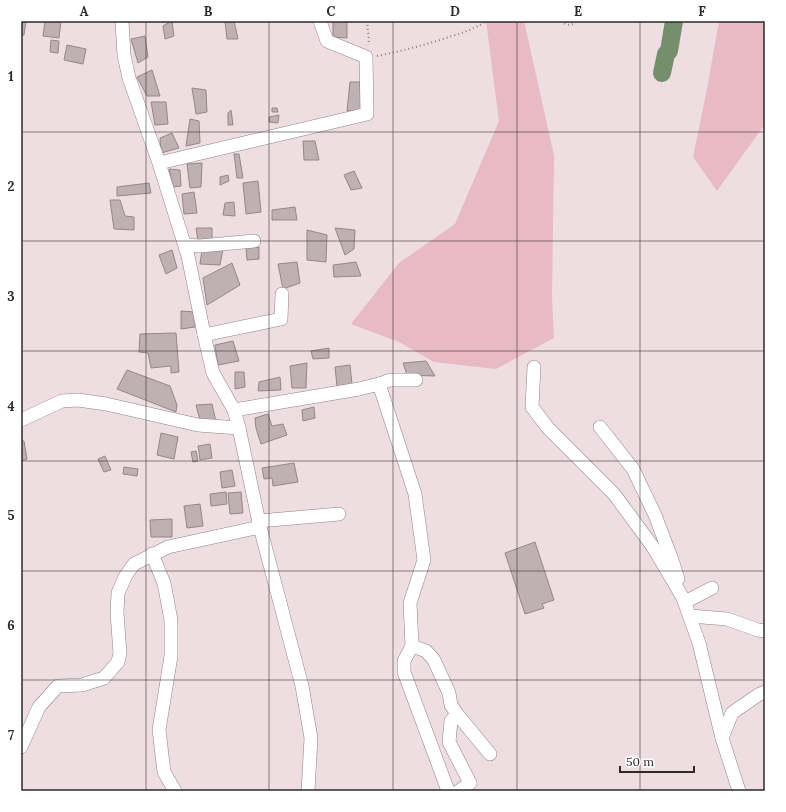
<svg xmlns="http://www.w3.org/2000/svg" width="786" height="812" viewBox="0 0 786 812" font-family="Lora,serif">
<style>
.green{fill:#e7bac4}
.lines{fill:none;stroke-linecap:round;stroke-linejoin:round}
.river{stroke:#758f6d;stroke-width:18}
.building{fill:#beb0b3;stroke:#948689}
.minor-casing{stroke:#8f8285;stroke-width:14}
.path{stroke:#897f81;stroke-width:2;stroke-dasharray:1 3;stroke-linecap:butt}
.minor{stroke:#fff;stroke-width:13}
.grid{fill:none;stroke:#2f292a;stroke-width:1;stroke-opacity:0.55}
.neatline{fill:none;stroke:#2f292a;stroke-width:1.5}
.grid-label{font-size:13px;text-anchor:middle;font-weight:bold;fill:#2f292a}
</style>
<rect width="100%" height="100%" fill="#eedee2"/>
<!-- green -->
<g class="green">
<polygon points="486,21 524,21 554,156 552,298 554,338 496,369 434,362 399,342 351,324 399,263 455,224 499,121"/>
<polygon points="719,21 765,21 765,124 717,191 693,157 706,94"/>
</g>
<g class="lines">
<!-- river -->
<polyline class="river" points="662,73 666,54 669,51 674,21"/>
</g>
<!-- building -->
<g class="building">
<polygon points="21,21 26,21 24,35 21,35"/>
<polygon points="45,21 61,21 59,38 43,36"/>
<polygon points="171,21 172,21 174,36 165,39 163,26"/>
<polygon points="225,21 234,21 238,39 227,39"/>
<polygon points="333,21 347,21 347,38 333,37"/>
<polygon points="145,36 148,57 138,63 131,39"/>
<polygon points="51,40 59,41 58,53 50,52"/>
<polygon points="67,45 86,49 83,64 64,60"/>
<polygon points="152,70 160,96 147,96 137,77"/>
<polygon points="350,82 360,82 361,111 347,111"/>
<polygon points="192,88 206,90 207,112 196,114"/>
<polygon points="151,102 166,102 168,124 155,125"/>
<polygon points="272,108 277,108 278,112 272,112"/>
<polygon points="231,110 233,125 228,125 228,113"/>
<polygon points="279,115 278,123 269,122 269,117"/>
<polygon points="190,119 199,121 200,143 186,146"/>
<polygon points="172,133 179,148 161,153 160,138"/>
<polygon points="303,141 315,141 319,160 304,160"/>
<polygon points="234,154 239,154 243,178 237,178"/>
<polygon points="202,163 201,187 190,188 187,164"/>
<polygon points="169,169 180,170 181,186 173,187"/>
<polygon points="354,171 362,188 351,190 344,175"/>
<polygon points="228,175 229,181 220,185 220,177"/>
<polygon points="258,181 261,212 246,214 243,183"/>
<polygon points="149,183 151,193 117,196 117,187"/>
<polygon points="194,192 197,213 184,214 182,194"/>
<polygon points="110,200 120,200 125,216 134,217 134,230 114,229"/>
<polygon points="234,202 235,216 223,215 225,203"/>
<polygon points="295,207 297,220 272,220 272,210"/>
<polygon points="196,228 212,228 212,239 198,241"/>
<polygon points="335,228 355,230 354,249 345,255"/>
<polygon points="307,230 327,235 326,262 307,260"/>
<polygon points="259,247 259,259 247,260 246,248"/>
<polygon points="223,249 220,265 200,264 202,250"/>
<polygon points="172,250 177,268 166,274 159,255"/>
<polygon points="297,262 300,283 283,289 278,264"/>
<polygon points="356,262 361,276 334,277 333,265"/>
<polygon points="232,263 240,285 207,305 203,278"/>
<polygon points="181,311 195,312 195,327 181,329"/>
<polygon points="176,333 179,372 171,373 171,366 151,368 148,353 139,352 140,334"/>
<polygon points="233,341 239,361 218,365 215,345"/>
<polygon points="329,348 329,358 313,359 311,351"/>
<polygon points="426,361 435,376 407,375 403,363"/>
<polygon points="307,363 306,388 292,388 290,366"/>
<polygon points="350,365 352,384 337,386 335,367"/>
<polygon points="127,370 170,386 177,405 176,412 117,389"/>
<polygon points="235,372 244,372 245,387 235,389"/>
<polygon points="280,377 281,390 258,391 259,382"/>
<polygon points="212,404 216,422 200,420 196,405"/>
<polygon points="314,407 315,418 303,421 302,410"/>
<polygon points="268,414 272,426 283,424 287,435 261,444 256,428 255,418"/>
<polygon points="161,433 178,437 174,459 157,455"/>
<polygon points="21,441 24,441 27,459 21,461"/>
<polygon points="210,444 212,458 200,460 198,446"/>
<polygon points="196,451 198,461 193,462 191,452"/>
<polygon points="105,456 111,470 104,472 98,459"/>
<polygon points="294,463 298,482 273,486 272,478 264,479 262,468"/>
<polygon points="124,467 138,469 137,476 123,474"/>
<polygon points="232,470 235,486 222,488 220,472"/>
<polygon points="226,492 227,504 211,506 210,494"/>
<polygon points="241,492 243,513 230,514 228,493"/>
<polygon points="200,504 203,526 187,528 184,506"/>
<polygon points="172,519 172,537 151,537 150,520"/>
<polygon points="535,542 554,600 542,604 544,608 525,614 505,553"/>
</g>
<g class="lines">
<!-- minor casing -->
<g class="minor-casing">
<g id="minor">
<polyline points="122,21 124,55 129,78 159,163 188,256 205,339 213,373 234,410 239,428 260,527 302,686 311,738 308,791"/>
<polyline points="159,163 367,114 366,57 327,41 320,21"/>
<polyline points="185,245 200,246 254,241"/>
<polyline points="204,335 281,319 282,294"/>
<polyline points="534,367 532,407 548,428 614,494 653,547 683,598 699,643 722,738"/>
<polyline points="379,384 390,380 416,380"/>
<polyline points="234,410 359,389 379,384 415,494 424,560 410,603 412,646 404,661 404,672 447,788 449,791"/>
<polyline points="21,420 62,401 78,400 106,404 198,425 239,428"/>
<polyline points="600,427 633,469 655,515 672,560 678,579"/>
<polyline points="259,521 339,514"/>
<polyline points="152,554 164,583 171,620 171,656 159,730 164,772 175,791"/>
<polyline points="685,602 712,588"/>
<polyline points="690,616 727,619 758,630 765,631"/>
<polyline points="412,646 426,651 434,660 449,693 451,705 457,714 451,721 449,742 470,783 459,791"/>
<polyline points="457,714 490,754"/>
<polyline points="21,747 39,707 58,686 82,685 104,678 118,662 120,653 117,613 118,593 126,575 134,564 168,547 260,527"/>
<polyline points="739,791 722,738 732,713 758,695 765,692"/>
</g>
</g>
<!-- path -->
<g class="path">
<polyline points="367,21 369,40 368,45"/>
<path d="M561 21C566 25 571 27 576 21"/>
<path d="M377 56C402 51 425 45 449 37 462 33 475 29 486 21"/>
</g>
<!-- minor -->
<use href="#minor" class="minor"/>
</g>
<!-- grid -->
<path class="grid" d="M146 21V791M269 21V791M393 21V791M517 21V791M640 21V791M21 132H765M21 241H765M21 351H765M21 461H765M21 571H765M21 680H765"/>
<!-- border -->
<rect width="786" height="812" fill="none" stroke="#ffffff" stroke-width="44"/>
<!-- scale -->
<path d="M620 766v6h74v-6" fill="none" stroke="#2f292a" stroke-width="2"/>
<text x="626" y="766" font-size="12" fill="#2f292a" stroke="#ffffff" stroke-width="3" paint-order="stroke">50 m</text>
<rect x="22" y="22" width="742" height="768" class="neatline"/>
<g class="grid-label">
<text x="84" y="16">A</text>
<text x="208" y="16">B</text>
<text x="331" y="16">C</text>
<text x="455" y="16">D</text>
<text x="578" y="16">E</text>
<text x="702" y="16">F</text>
<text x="11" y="81">1</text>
<text x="11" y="191">2</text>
<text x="11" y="301">3</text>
<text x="11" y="411">4</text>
<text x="11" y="520">5</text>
<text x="11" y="630">6</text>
<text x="11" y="740">7</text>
</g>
</svg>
